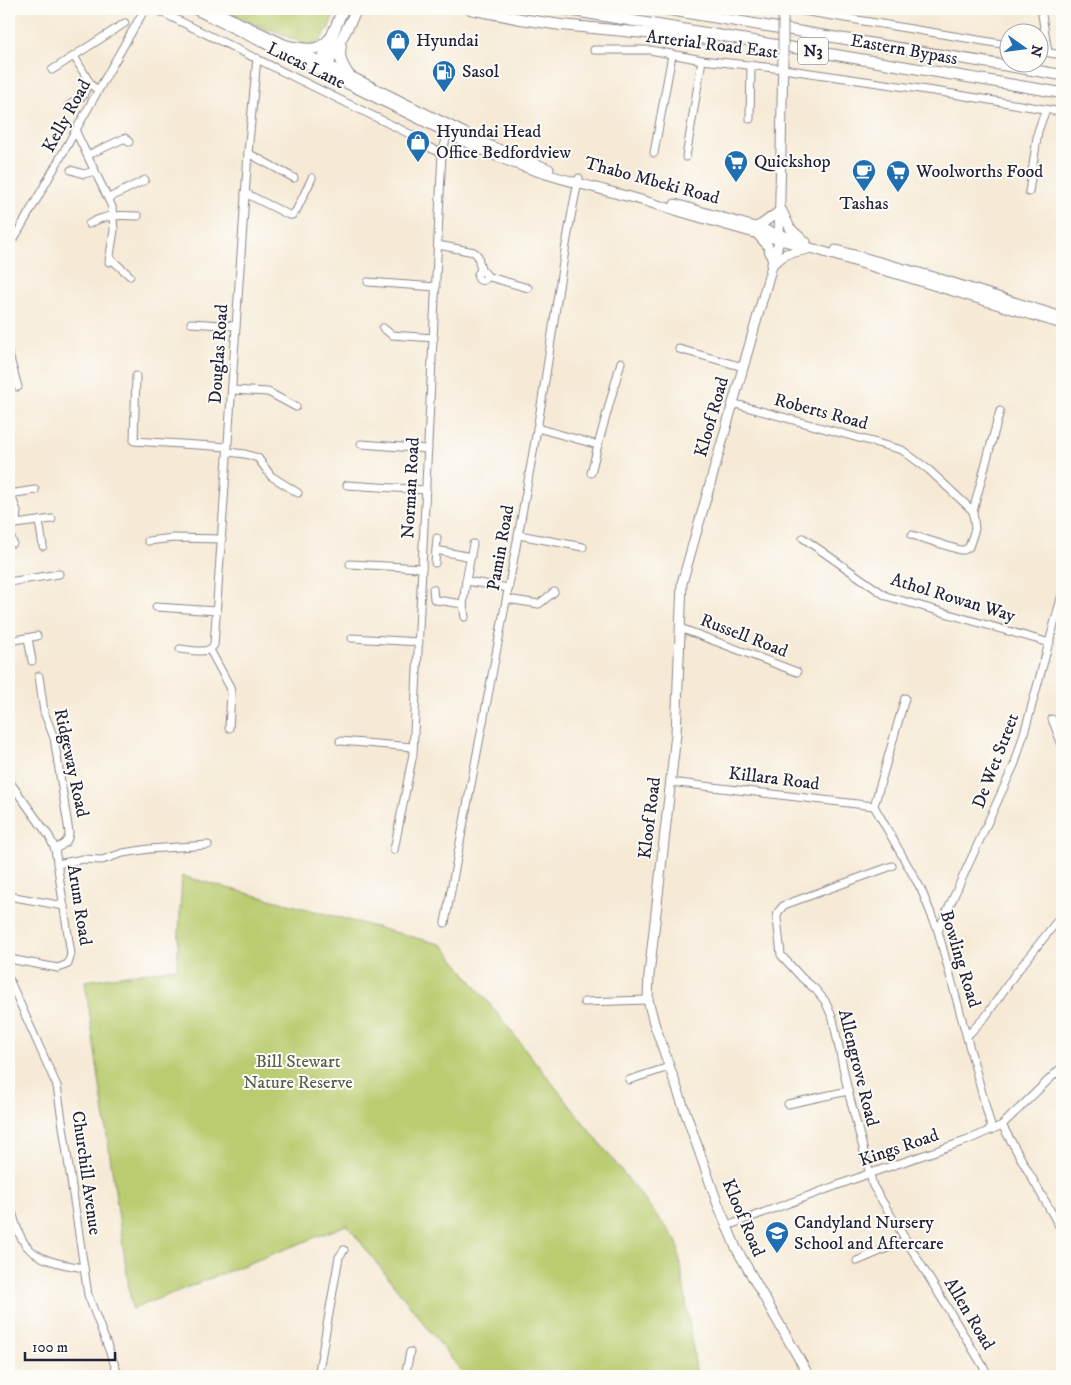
<svg xmlns="http://www.w3.org/2000/svg" width="1071" height="1385" viewBox="0 0 1071 1385" font-family="'IM FELL DW Pica',serif">
<style>
.green{fill:#b9cc6f;stroke:#6e7755}
.lines{fill:none;stroke-linecap:round;stroke-linejoin:round}
.minor-casing{stroke:#8c8688;stroke-width:9}
.major-casing{stroke:#8c8688;stroke-width:11}
.highway-casing{stroke:#8c8688;stroke-width:12}
.minor{stroke:#fff;stroke-width:7}
.major{stroke:#fff;stroke-width:9}
.highway{stroke:#fff;stroke-width:10}
.major-bridge-casing{stroke:#8c8688;stroke-width:11;stroke-linecap:butt}
.major-bridge{stroke:#fff;stroke-width:9}
.labels{text-anchor:middle;dominant-baseline:central;stroke-width:4;stroke-linejoin:round;paint-order:stroke}
.shield{fill:#fdfcf7;stroke:#646373;stroke-width:1}
.shield-label{font-size:16px;font-weight:bold;fill:#22223b}
.poi-label{font-size:18px;fill:#22223b;stroke:#fdfcf7;text-anchor:start}
.street-label{font-size:18px;fill:#22223b;stroke:#fdfcf7}
.park-label{font-size:18px;fill:#575e4d;stroke:#fdfcf7}
</style>
<rect width="100%" height="100%" fill="#fdfcf7"/>
<filter id="ink" filterUnits="userSpaceOnUse"><feTurbulence type="fractalNoise" baseFrequency=".02" numOctaves="2"/><feDisplacementMap in="SourceGraphic" scale="10" xChannelSelector="R" yChannelSelector="G"/><feConvolveMatrix kernelMatrix="1 2 1 2 8 2 1 2 1" color-interpolation-filters="sRGB"/></filter>
<filter id="wash" filterUnits="userSpaceOnUse"><feTurbulence type="fractalNoise" baseFrequency=".0096" numOctaves="4" result="noise"/><feDisplacementMap in="SourceGraphic" scale="20" xChannelSelector="R" yChannelSelector="G"/><feGaussianBlur stdDeviation="1.12" result="paint"/><feColorMatrix in="noise" values="0 0 0 0 0 0 0 0 0 0 0 0 0 0 0 0 0 1.4 0 .05"/><feComposite in="paint" operator="in"/></filter>
<g filter="url(#wash)">
<rect width="100%" height="100%" fill="#f6ead6"/>
<!-- green -->
<g class="green">
<polygon points="222,9 336,9 329,27 318,43 308,46 275,31 265,29"/>
<polygon points="182,876 443,945 677,1241 697,1376 465,1376 347,1225 132,1309 85,981 177,968"/>
</g>
</g>
<g filter="url(#ink)">
<g class="lines">
<!-- minor casing -->
<g class="minor-casing">
<g id="minor">
<polyline points="155,9 416,137 428,147 442,153"/>
<polyline points="791,9 1008,45"/>
<polyline points="1041,9 1048,52"/>
<polyline points="594,50 650,50 702,60 783,69 947,93 1062,112"/>
<polyline points="1038,51 1062,55"/>
<polyline points="74,56 91,85 98,90"/>
<polyline points="52,70 125,23"/>
<polyline points="68,106 83,96 89,81"/>
<polyline points="750,119 751,66"/>
<polyline points="76,132 112,207 114,230 109,262"/>
<polyline points="248,153 294,178"/>
<polyline points="654,153 672,55"/>
<polyline points="88,155 125,138 129,142"/>
<polyline points="686,157 702,60"/>
<polyline points="71,170 84,174 95,171"/>
<polyline points="1029,192 1038,131 1046,109"/>
<polyline points="245,193 289,215 292,215 296,211 312,178"/>
<polyline points="109,198 145,180"/>
<path d="M89 224C105 214 120 215 138 216"/>
<path d="M15 237C59 161 101 84 145 9"/>
<polyline points="438,245 474,252 478,256 481,271"/>
<polyline points="110,258 130,276"/>
<circle cx="482" cy="276" r="4.5"/>
<polyline points="486,276 528,288"/>
<polyline points="368,282 436,287"/>
<polyline points="191,323 236,326"/>
<polyline points="383,328 392,335 434,338"/>
<polyline points="679,349 743,367"/>
<polyline points="9,355 18,387"/>
<polyline points="136,376 134,441 228,447"/>
<polyline points="232,390 268,392 296,407"/>
<polyline points="732,403 902,450 929,470 973,511"/>
<polyline points="537,428 598,445 621,362"/>
<polyline points="361,444 428,449"/>
<polyline points="228,452 245,454 258,458 271,476 298,493"/>
<polyline points="591,473 598,445"/>
<polyline points="347,485 426,490"/>
<polyline points="9,494 35,490"/>
<polyline points="12,498 17,511 16,524"/>
<polyline points="39,521 43,546"/>
<polyline points="9,525 52,519"/>
<polyline points="9,533 13,543"/>
<polyline points="519,535 583,547"/>
<polyline points="912,535 960,550 964,550 969,547 975,529 973,511 1000,411"/>
<polyline points="803,538 886,596 1050,643"/>
<polyline points="148,541 173,538 222,539"/>
<polyline points="436,550 437,538"/>
<polyline points="435,563 436,550 471,557"/>
<polyline points="350,564 422,568"/>
<polyline points="466,581 473,544"/>
<polyline points="9,582 59,574"/>
<polyline points="433,589 434,599 436,600 463,604"/>
<polyline points="507,599 539,604 554,592"/>
<polyline points="156,607 217,611"/>
<polyline points="465,617 463,604 466,581 509,588"/>
<polyline points="680,628 797,672"/>
<polyline points="28,638 32,661"/>
<polyline points="352,638 419,642"/>
<polyline points="9,641 37,636"/>
<path d="M180 649C190 650 208 655 214 645L248 153 257 58"/>
<polyline points="210,650 230,687 231,693 229,728"/>
<path d="M39 676 44 712 54 738 69 832C69 842 63 845 55 849"/>
<polyline points="1052,719 1062,745"/>
<polyline points="340,741 413,747"/>
<polyline points="9,781 49,836 55,849 71,954 68,964 58,968 9,959"/>
<polyline points="670,782 874,806"/>
<polyline points="874,806 921,889 938,931 992,1130"/>
<polyline points="874,806 905,698"/>
<polyline points="394,850 413,754 442,153 449,129"/>
<polyline points="57,864 83,859 102,860 123,853 149,849 208,845"/>
<polyline points="892,866 784,905 778,912 777,918 781,955 802,978 816,990 825,1001 833,1019 848,1091 873,1186 989,1376"/>
<polyline points="9,896 64,906"/>
<path d="M445 923C475 759 509 594 537 429 552 346 560 261 579 178"/>
<polyline points="938,931 1015,763 1029,716 1062,595"/>
<polyline points="9,979 57,1086 88,1295 119,1376"/>
<polyline points="584,1002 648,1000"/>
<polyline points="967,1036 986,1016 1015,974 1062,915"/>
<polyline points="629,1080 669,1067"/>
<polyline points="788,1104 848,1091"/>
<polyline points="1002,1125 1062,1231"/>
<path d="M9 1200C13 1214 16 1232 25 1244 37 1261 65 1265 84 1268"/>
<polyline points="727,1226 868,1174 968,1140 1002,1125 1062,1067"/>
<polyline points="857,1261 906,1240"/>
<polyline points="318,1376 339,1257 344,1250"/>
<polyline points="405,1376 410,1352"/>
</g>
</g>
<!-- major casing -->
<g class="major-casing">
<g id="major">
<path d="M194 9 491 154C537 174 586 185 634 198 693 215 751 233 811 248L1062 324"/>
<polyline points="211,9 328,65 493,147 549,169"/>
<polyline points="783,21 783,9"/>
<polyline points="783,59 779,241 682,583 676,734 649,975 648,1000 654,1023 717,1202 736,1248 809,1376"/>
<polyline points="675,204 806,242"/>
<polyline points="782,211 790,228 802,239"/>
<polyline points="756,227 762,224 781,210"/>
<polyline points="759,236 768,246 773,262"/>
<polyline points="836,250 934,277 1062,317"/>
<polyline points="772,264 786,254 808,249"/>
</g>
</g>
<!-- highway casing -->
<g class="highway-casing">
<g id="highway">
<polyline points="470,9 521,19 561,25 708,39"/>
<polyline points="563,9 1062,93"/>
<polyline points="664,9 1062,75"/>
<path d="M284 45C300 48 318 54 329 39"/>
<path d="M341 46C338 59 343 66 350 77"/>
<polyline points="318,69 343,9"/>
<polyline points="324,72 357,9"/>
</g>
</g>
<!-- minor -->
<use href="#minor" class="minor"/>
<!-- major -->
<use href="#major" class="major"/>
<!-- highway -->
<use href="#highway" class="highway"/>
<!-- major-bridge casing -->
<g class="major-bridge-casing">
<polyline id="major-bridge" points="783,59 783,21"/>
</g>
<!-- major-bridge -->
<use href="#major-bridge" class="major-bridge"/>
</g>
</g>
<!-- icons -->
<defs>
<g id="shop-pin" transform="scale(1.25)"><path d="M0 17L-7.5 6A9.5 9.5 0 1 1 7.5 6Z" fill="#1f6fb2" stroke="#fdfcf7"/><path d="M-5-2.5h2.3a2.7 3.5 0 0 1 5.4 0H5L5.5 6h-11ZM-1.5-2.5h3a1.5 2.3 0 0 0-3 0Z" fill="#fff"/></g>
<g id="fuel-pin" transform="scale(1.25)"><path d="M0 17L-7.5 6A9.5 9.5 0 1 1 7.5 6Z" fill="#1f6fb2" stroke="#fdfcf7"/><path d="M-5.5-6h7V0h2V4h1.3V-2.5L3-4.5l.8-.8L6-3V5H2.5V1h-1V6h-7ZM-4.2-4.7v3.2H.2V-4.7Z" fill="#fff"/></g>
<g id="supermarket-pin" transform="scale(1.25)"><path d="M0 17L-7.5 6A9.5 9.5 0 1 1 7.5 6Z" fill="#1f6fb2" stroke="#fdfcf7"/><path d="M-6-5.5h2.5l.6 2H6L4.5 2H-2.5L-4.4-4H-6ZM-1.5 3.2a1.3 1.3 0 1 0 .1 0ZM3 3.2a1.3 1.3 0 1 0 .1 0Z" fill="#fff"/></g>
<g id="cafe-pin" transform="scale(1.25)"><path d="M0 17L-7.5 6A9.5 9.5 0 1 1 7.5 6Z" fill="#1f6fb2" stroke="#fdfcf7"/><path d="M-5.5-4.5H6V0H3Q3 3.5 0 3.5H-2.5Q-5.5 3.5-5.5 0ZM3-3.2v2h1.7v-2ZM-6 4.5H4V6H-6Z" fill="#fff"/></g>
<g id="school-pin" transform="scale(1.25)"><path d="M0 17L-7.5 6A9.5 9.5 0 1 1 7.5 6Z" fill="#1f6fb2" stroke="#fdfcf7"/><path d="M0-5L7-2L0 1L-7-2ZM-4 1L0 2.5L4 1V4Q0 6-4 4Z" fill="#fff"/></g>
</defs>
<g fill-rule="evenodd">
<use href="#shop-pin" x="398" y="41"/>
<use href="#fuel-pin" x="444" y="72"/>
<use href="#shop-pin" x="418" y="142"/>
<use href="#supermarket-pin" x="736" y="162"/>
<use href="#cafe-pin" x="864" y="171"/>
<use href="#supermarket-pin" x="898" y="172"/>
<use href="#school-pin" x="777" y="1233"/>
</g>
<g class="labels">
<!-- shield labels -->
<rect class="shield" x="798" y="37.5" width="30" height="27" rx="4"/>
<g class="shield-label">
<text x="813" y="51">N3</text>
</g>
<!-- poi labels -->
<g class="poi-label">
<text x="416" y="41">Hyundai</text>
<text x="462" y="72">Sasol</text>
<text x="436" y="132">Hyundai Head<tspan x="436" dy="21">Office Bedfordview</tspan></text>
<text x="754" y="162">Quickshop</text>
<text x="916" y="172">Woolworths Food</text>
<text x="864" y="204" text-anchor="middle">Tashas</text>
<text x="794" y="1223">Candyland Nursery<tspan x="794" dy="21">School and Aftercare</tspan></text>
</g>
<!-- street labels -->
<g class="street-label">
<text transform="translate(712 45) rotate(7)">Arterial Road East</text>
<text transform="translate(904 50) rotate(10)">Eastern Bypass</text>
<text transform="translate(306 66) rotate(26)">Lucas Lane</text>
<text transform="translate(67 116) rotate(-61)">Kelly Road</text>
<text transform="translate(652 181) rotate(15)">Thabo Mbeki Road</text>
<text transform="translate(219 354) rotate(-86)">Douglas Road</text>
<text transform="translate(821 412) rotate(15)">Roberts Road</text>
<text transform="translate(712 417) rotate(-74)">Kloof Road</text>
<text transform="translate(411 488) rotate(-87)">Norman Road</text>
<text transform="translate(501 548) rotate(-80)">Pamin Road</text>
<text transform="translate(953 598) rotate(17)">Athol Rowan Way</text>
<text transform="translate(744 636) rotate(21)">Russell Road</text>
<text transform="translate(996 761) rotate(-69)">De Wet Street</text>
<text transform="translate(71 763) rotate(78)">Ridgeway Road</text>
<text transform="translate(774 779) rotate(7)">Killara Road</text>
<text transform="translate(650 818) rotate(-83)">Kloof Road</text>
<text transform="translate(79 905) rotate(81)">Arum Road</text>
<text transform="translate(960 959) rotate(73)">Bowling Road</text>
<text transform="translate(858 1068) rotate(76)">Allengrove Road</text>
<text transform="translate(899 1148) rotate(-19)">Kings Road</text>
<text transform="translate(86 1173) rotate(82)">Churchill Avenue</text>
<text transform="translate(743 1218) rotate(67)">Kloof Road</text>
<text transform="translate(969 1314) rotate(59)">Allen Road</text>
</g>
<!-- park labels -->
<g class="park-label">
<text x="298" y="1062">Bill Stewart<tspan x="298" dy="21">Nature Reserve</tspan></text>
</g>
</g>
<!-- margin -->
<rect width="1071" height="1385" fill="none" stroke="#fdfcf7" stroke-width="30"/>
<!-- north arrow -->
<g transform="translate(1024 48) rotate(104)"><circle r="24" fill="#fdfcf7" stroke="#a5a5ac"/>
<path d="M0-4L9 19L0 12L-9 19Z" fill="#1f6fb2"/>
<text y="-8" font-size="14" font-weight="bold" text-anchor="middle" fill="#22223b">N</text>
</g>
<!-- scale -->
<path d="M25 1352v8h90v-8" fill="none" stroke="#22223b" stroke-width="2.5"/>
<text x="32" y="1352" font-size="15" fill="#22223b" stroke="#fdfcf7" stroke-width="4" paint-order="stroke">100 m</text>
</svg>
